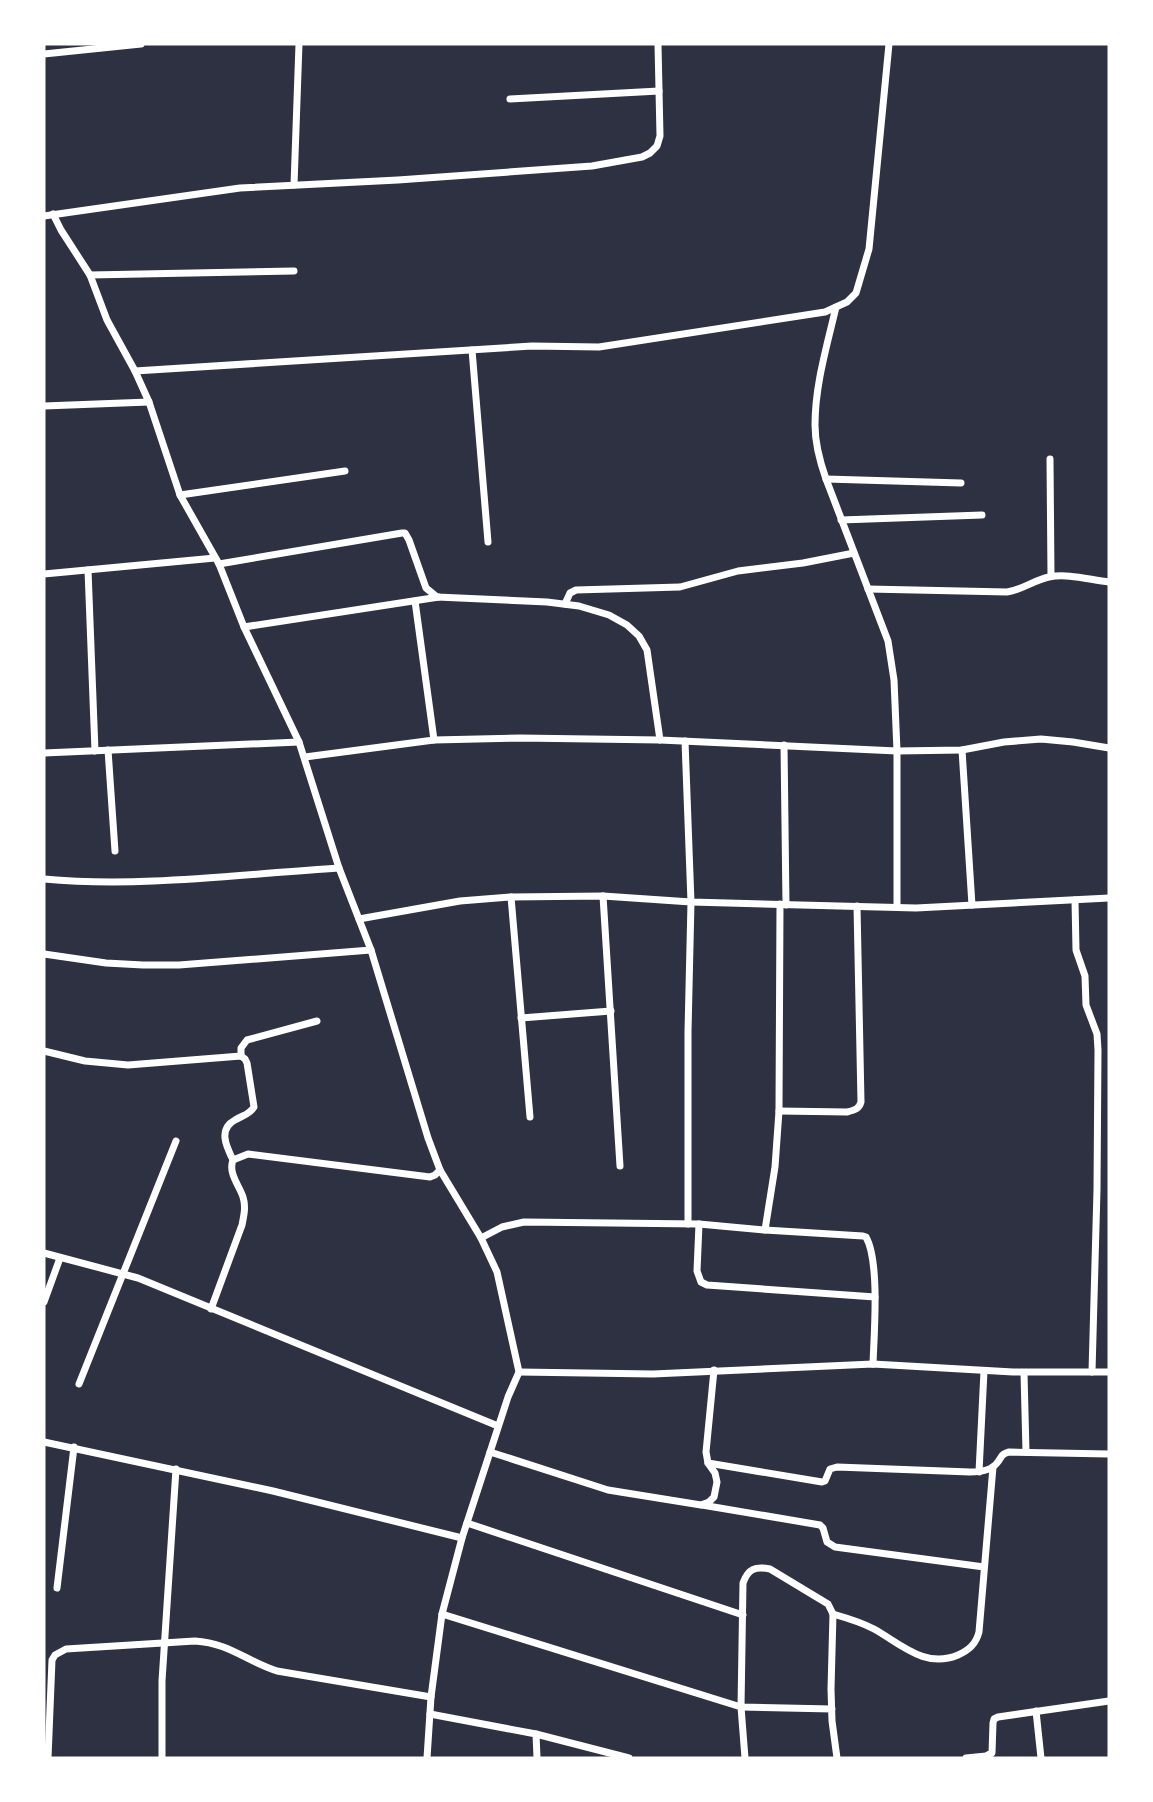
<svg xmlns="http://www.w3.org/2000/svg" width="1153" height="1802" viewBox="0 0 1153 1802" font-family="Karla,sans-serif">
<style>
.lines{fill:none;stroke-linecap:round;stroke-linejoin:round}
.minor{stroke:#fff;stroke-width:7}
</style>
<rect width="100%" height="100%" fill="#2d3142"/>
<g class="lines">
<!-- minor -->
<g class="minor">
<polyline points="44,54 141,44"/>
<polyline points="510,99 659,91"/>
<polyline points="294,185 299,44"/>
<polyline points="53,214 61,230 90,275 107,320 135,371 149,402 180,495 219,564 244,627 299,742 339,868 371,950 428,1138 440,1170 481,1238 497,1272 519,1372 508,1397 462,1538 442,1614 431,1697 427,1758"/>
<polyline points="44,216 240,188 398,180 592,166 642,157 650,153 657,146 660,136 658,44"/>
<polyline points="90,275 294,271"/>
<path d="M836 307C827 346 815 385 815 425 815 443 820 462 826 479L888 641 894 680 897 751V907"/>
<polyline points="472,350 488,542"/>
<polyline points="135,371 532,346 599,347 825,312 847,302 856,293 869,249 889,44"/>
<polyline points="44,406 149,402"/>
<polyline points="1050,459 1051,576"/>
<polyline points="826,479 961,483"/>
<polyline points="180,495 345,471"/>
<polyline points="841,520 982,515"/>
<polyline points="219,564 402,533 405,533 409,540 426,588 437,597 547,602 579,606 609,615 627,625 639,636 647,650 660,740"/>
<polyline points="88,570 95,751"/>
<polyline points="44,574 215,558"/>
<path d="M868 589 1007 592C1022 590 1034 580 1049 577 1068 573 1090 580 1109 582"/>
<polyline points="415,601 434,740"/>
<polyline points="565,604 570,593 576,590 680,587 738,571 803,563 854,553"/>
<polyline points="244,627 439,597"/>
<polyline points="685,741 691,902 688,1032 688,1224"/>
<polyline points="784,745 786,905"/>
<polyline points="108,750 115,851"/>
<polyline points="962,750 972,905"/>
<polyline points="44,753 299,742"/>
<polyline points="305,757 434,740 520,738 660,740 897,751 962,750 1004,742 1041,739 1073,742 1109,748"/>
<path d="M44 879C140 888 242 874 339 868"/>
<polyline points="603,896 620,1166"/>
<polyline points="511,897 530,1117"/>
<polyline points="1075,900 1076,950 1085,976 1086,1005 1097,1034 1098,1050 1097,1190 1092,1372"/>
<polyline points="359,919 460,901 511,897 603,896 691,902 916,908 1109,898"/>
<polyline points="44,954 106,963 143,965 179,965 371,950"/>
<polyline points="521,1018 611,1011"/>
<path d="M44 1051 85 1061 128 1065 241 1056 245 1059 247 1063 254 1107C249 1115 243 1115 235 1120 218 1129 226 1146 233 1160"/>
<polyline points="241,1056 241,1048 247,1040 317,1021"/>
<path d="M779 1111 847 1112C855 1110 859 1109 861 1102L857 906"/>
<polyline points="699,1224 697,1271 701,1282 707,1285 875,1297"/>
<polyline points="765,1230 775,1167 779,1111 780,904"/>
<path d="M481 1238 502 1227 524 1222 699 1224 765 1230 863 1236 866 1237C880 1262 874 1334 873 1364"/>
<polyline points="44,1253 138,1278 498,1426"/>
<polyline points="44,1302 60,1258"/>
<path d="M211 1309 242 1225C244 1215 246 1207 243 1197 239 1185 228 1173 233 1160L248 1154 430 1177 435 1175 440 1170"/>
<polyline points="519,1372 653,1374 873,1364 1013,1372 1109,1372"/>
<polyline points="1024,1373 1026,1452"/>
<polyline points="79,1384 176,1141"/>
<polyline points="44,1442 273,1491 462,1538"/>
<polyline points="490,1452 608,1490 701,1505 709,1502 714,1497 717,1482 715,1473 708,1463 706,1452 714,1370"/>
<path d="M708 1463 822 1482 825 1481 830 1469 837 1467 970 1472C979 1472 991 1471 997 1463 1002 1457 1001 1454 1009 1452L1109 1454"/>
<polyline points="979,1472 984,1371"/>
<polyline points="702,1505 820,1525 823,1528 827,1542 835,1547 984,1567"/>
<polyline points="467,1523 743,1615"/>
<polyline points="57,1588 74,1447"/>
<polyline points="442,1614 741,1707 745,1758"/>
<path d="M833 1614C847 1618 861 1622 874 1629 901 1644 925 1669 958 1655 969 1650 976 1644 979 1632L993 1467"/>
<path d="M832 1709 741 1707 743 1583C748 1569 755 1566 770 1569L828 1604 833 1614 831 1689 832 1721 837 1758"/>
<polyline points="1036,1711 1041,1758"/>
<polyline points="430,1714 536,1734 629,1758"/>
<polyline points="536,1734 537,1758"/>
<path d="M48 1758 52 1660 55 1655 66 1649 195 1641C229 1643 246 1661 277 1671L431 1697"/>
<polyline points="162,1758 162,1681 176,1469"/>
<polyline points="966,1758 986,1756 992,1753 993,1723 994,1719 998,1717 1109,1701"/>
</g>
</g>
<!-- border -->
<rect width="1153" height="1802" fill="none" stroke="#ffffff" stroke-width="91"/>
</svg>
